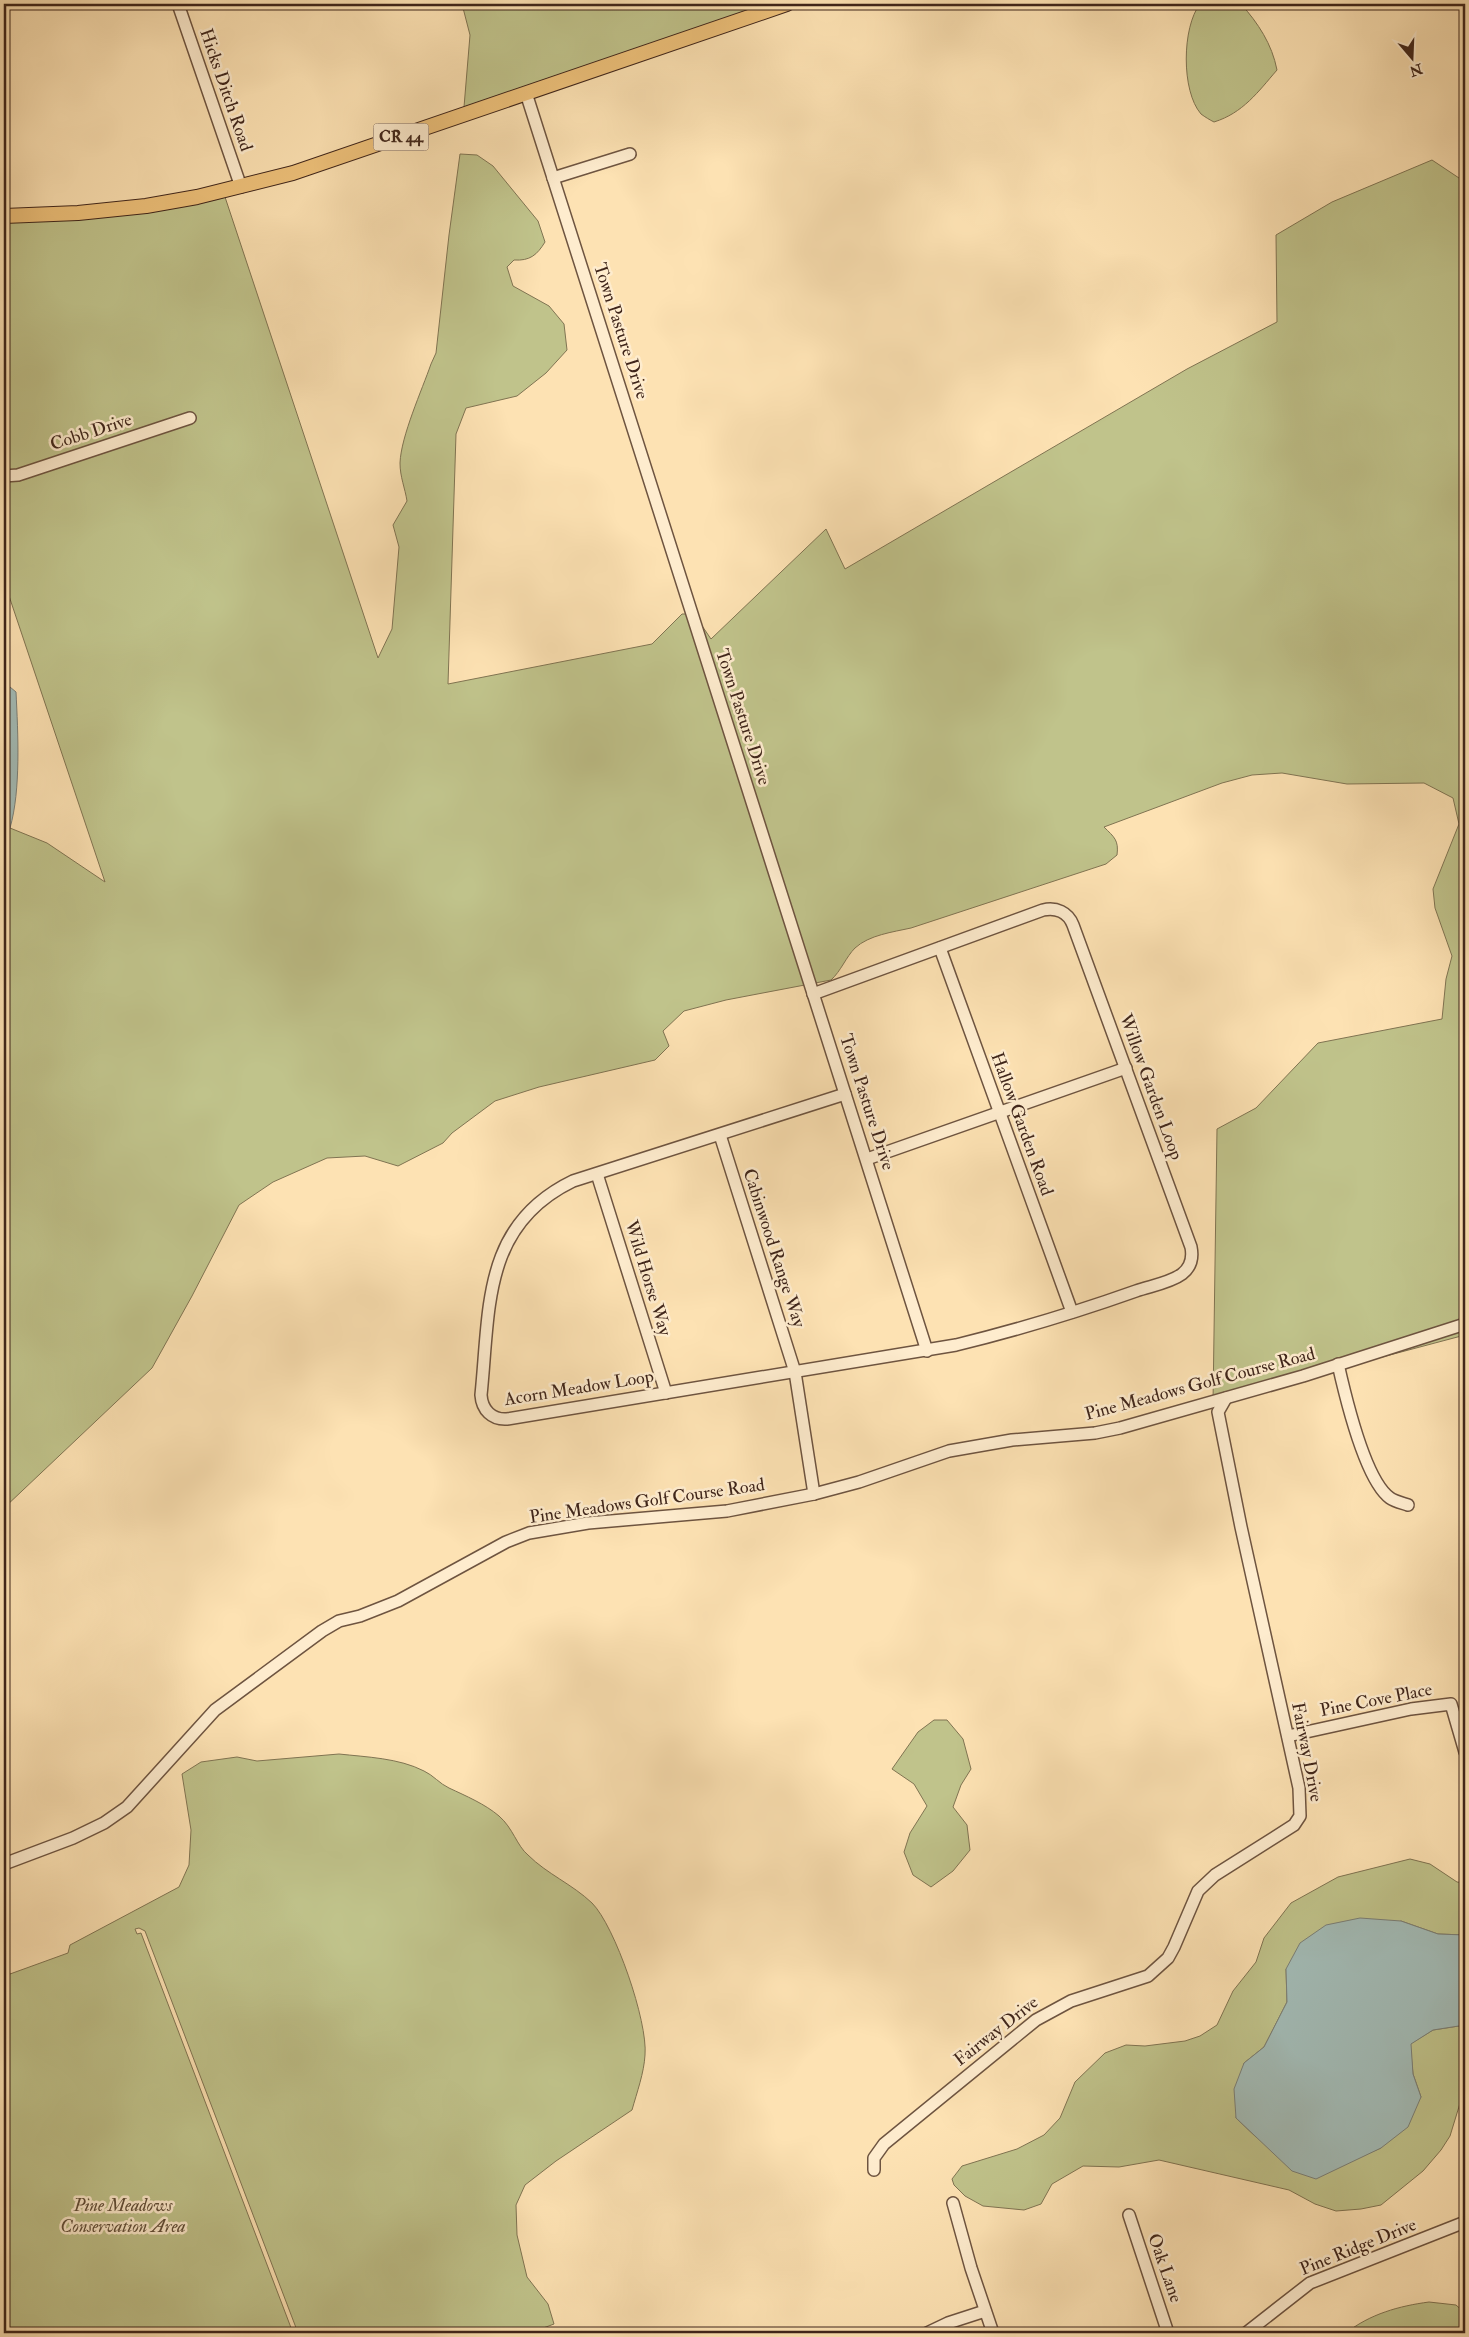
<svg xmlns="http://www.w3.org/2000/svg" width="1469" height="2337" viewBox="0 0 1469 2337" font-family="'IM FELL Double Pica',serif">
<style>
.green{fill:#c0c38b;stroke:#807452}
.water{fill:#a3bcb7;stroke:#7b8078}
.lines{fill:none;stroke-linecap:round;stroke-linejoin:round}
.minor-casing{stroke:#6e5440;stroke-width:14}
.major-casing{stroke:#3f251a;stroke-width:16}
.minor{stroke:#feecce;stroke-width:11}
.major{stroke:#eec17a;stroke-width:14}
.labels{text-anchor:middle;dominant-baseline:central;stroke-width:5;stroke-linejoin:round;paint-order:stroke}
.shield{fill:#feecce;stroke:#786150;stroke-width:1}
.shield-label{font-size:16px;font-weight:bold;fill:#3f251a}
.street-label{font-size:18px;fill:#3f251a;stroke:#feecce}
.park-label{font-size:18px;font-style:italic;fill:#5f4c36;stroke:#feecce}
</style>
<rect width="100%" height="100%" fill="#fde2b3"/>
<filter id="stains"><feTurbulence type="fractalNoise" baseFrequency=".004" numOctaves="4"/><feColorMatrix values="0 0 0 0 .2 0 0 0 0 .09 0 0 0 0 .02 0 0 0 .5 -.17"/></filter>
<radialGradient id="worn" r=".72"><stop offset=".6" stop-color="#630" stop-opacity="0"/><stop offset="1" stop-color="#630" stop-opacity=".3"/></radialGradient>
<!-- green -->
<g class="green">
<polygon points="462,4 767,4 464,107 470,35"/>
<path d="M1200 4H1241C1258 23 1272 44 1277 70 1258 92 1243 113 1214 122 1210 120 1205 117 1201 114 1181 91 1182 27 1200 4Z"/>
<path d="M460 154 477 155 493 166 538 221 545 242C537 255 530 261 514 260L507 267 513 286 549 306 564 324 567 350 546 373 517 396 466 408 456 434 448 684 652 644 682 614H694L711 639 826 529 845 569 1187 369 1277 322 1276 235 1332 202 1432 160 1465 182V1335L1213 1402 1217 1129 1256 1108 1318 1043 1442 1019 1446 979 1452 956 1435 908 1433 889 1459 824 1453 798 1424 783 1347 784 1282 773 1252 775 1222 783 1104 827C1114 837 1119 840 1117 855L1106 864 911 928C893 932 869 935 855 948 846 957 841 971 831 980L726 1000 684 1011 663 1031 669 1046 655 1060 539 1087 495 1101 452 1133 443 1143 398 1166 365 1156 327 1158 273 1182 239 1205 192 1296 152 1368 4 1508V829L10 828 47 843 105 882 4 581V222L79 219 225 197 378 658 392 629 399 547 393 525 407 501C405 488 400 477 400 463 401 436 422 390 431 364L436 353 449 235Z"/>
<polygon points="934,1720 947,1720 963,1739 971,1769 961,1785 953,1807 967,1825 970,1850 953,1871 931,1887 913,1875 904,1852 910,1833 927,1806 914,1784 892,1769 918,1732"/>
<path d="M339 1754C366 1757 399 1758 424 1771 433 1775 440 1784 449 1788 466 1796 485 1804 499 1816 513 1828 517 1846 528 1855 547 1874 572 1884 592 1903 615 1926 648 2022 645 2055 644 2073 637 2092 632 2110L556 2161 525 2185 516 2205 517 2235 527 2277 548 2304 554 2324 530 2333H298L145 1931 139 1928 135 1929 137 1934 141 1933 293 2333H4V1958L10 1974 68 1953 70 1945 179 1887 189 1865 191 1830 182 1774 201 1762 237 1757 257 1761Z"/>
<polygon points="1410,1859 1430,1864 1457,1882 1465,1883 1465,1935 1438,1934 1401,1921 1286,1969 1287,2002 1264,2047 1244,2063 1236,2118 1256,2137 1357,2158 1381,2148 1421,2097 1413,2074 1410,2044 1433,2030 1465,2025 1465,2087 1450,2136 1441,2150 1423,2171 1381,2205 1361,2209 1336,2211 1315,2204 1289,2190 1159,2160 1119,2167 1083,2166 1052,2184 1041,2204 1024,2210 983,2206 965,2196 954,2185 952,2179 962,2166 1017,2149 1044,2135 1060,2118 1075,2082 1105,2053 1126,2045 1145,2046 1185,2041 1200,2036 1217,2025 1233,1991 1256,1962 1264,1938 1291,1903 1338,1877"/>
<path d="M1429 2302 1456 2305 1465 2313V2333H1346C1370 2314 1399 2306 1429 2302Z"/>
</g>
<!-- water -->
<g class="water">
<path d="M4 682 16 692C18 733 21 790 10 828L4 829Z"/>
<polygon points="1360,1918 1401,1921 1438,1934 1465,1935 1465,2025 1433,2030 1411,2044 1413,2074 1421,2097 1408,2127 1381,2148 1316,2179 1292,2171 1236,2118 1234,2089 1244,2063 1264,2047 1287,2002 1286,1969 1300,1943 1326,1925"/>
</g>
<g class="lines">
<!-- minor casing -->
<g class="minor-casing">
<g id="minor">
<polyline points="178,4 241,187"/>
<polyline points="526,93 927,1351"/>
<polyline points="553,178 630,154"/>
<polyline points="4,476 18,475 190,418"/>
<polyline points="940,948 1072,1312"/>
<path d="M813 994 1043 910C1056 907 1068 912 1073 925L1191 1247C1193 1257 1191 1267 1182 1274 1170 1283 1150 1286 1136 1291 1077 1312 1017 1330 956 1345L507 1419C492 1420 482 1410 481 1395 490 1308 482 1225 573 1181L845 1094"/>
<polyline points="720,1135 795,1372 814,1494"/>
<polyline points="867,1159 1126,1068"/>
<polyline points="597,1174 666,1393"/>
<path d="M1338 1364C1345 1395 1365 1480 1390 1498 1394 1501 1402 1503 1408 1505"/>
<polyline points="1288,1736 1411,1709 1451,1704 1465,1752"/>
<polyline points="4,1864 73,1838 104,1823 127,1807 215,1710 322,1631 339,1621 360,1616 398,1601 506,1542 529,1533 588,1523 727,1511 814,1494 859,1482 949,1451 1012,1440 1095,1433 1120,1428 1303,1376 1465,1324"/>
<polyline points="874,2170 874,2158 884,2144 1036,2020 1071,2001 1148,1976 1168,1958 1174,1947 1198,1891 1215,1875 1294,1825 1300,1816 1299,1788 1241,1527 1218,1412 1226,1398"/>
<polyline points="953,2203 971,2268 993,2333"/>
<polyline points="1129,2215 1168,2333"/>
<polyline points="927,2333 948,2323 985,2311"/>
<polyline points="1246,2333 1310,2283 1465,2222"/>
</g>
</g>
<!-- major casing -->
<g class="major-casing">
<polyline id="major" points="4,216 78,213 146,206 197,197 293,173 787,4"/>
</g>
<!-- minor -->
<use href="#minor" class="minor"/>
<!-- major -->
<use href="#major" class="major"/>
</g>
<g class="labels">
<!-- shield labels -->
<rect class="shield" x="373.5" y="123.5" width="55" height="27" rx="4"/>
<g class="shield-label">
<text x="401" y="137">CR 44</text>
</g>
<!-- street labels -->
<g class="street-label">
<text transform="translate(226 90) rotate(71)">Hicks Ditch Road</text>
<text transform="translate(621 331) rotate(72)">Town Pasture Drive</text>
<text transform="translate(91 432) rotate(-18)">Cobb Drive</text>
<text transform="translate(743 717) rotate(72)">Town Pasture Drive</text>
<text transform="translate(1151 1087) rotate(70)">Willow Garden Loop</text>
<text transform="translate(867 1102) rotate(72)">Town Pasture Drive</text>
<text transform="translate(1022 1124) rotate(70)">Hallow Garden Road</text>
<text transform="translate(774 1248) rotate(72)">Cabinwood Range Way</text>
<text transform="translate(648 1278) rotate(73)">Wild Horse Way</text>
<text transform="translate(1200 1384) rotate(-15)">Pine Meadows Golf Course Road</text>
<text transform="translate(579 1388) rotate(-9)">Acorn Meadow Loop</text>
<text transform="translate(647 1501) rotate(-8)">Pine Meadows Golf Course Road</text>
<text transform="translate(1376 1700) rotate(-11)">Pine Cove Place</text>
<text transform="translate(1307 1752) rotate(79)">Fairway Drive</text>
<text transform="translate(996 2031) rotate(-38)">Fairway Drive</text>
<text transform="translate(1358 2247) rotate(-22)">Pine Ridge Drive</text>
<text transform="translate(1165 2268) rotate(71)">Oak Lane</text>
</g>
<!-- park labels -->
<g class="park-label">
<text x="123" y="2205">Pine Meadows<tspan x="123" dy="21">Conservation Area</tspan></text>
</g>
</g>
<!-- margin -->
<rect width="1469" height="2337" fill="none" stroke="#fde2b3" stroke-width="20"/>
<rect x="5" y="5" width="1459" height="2327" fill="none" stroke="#3f251a" stroke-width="2.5"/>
<rect x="10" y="10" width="1449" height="2317" fill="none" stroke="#3f251a"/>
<!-- north arrow -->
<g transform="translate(1412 58) rotate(161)" stroke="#feecce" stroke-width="4" paint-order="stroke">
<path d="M0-4L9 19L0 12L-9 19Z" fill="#3f251a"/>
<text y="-8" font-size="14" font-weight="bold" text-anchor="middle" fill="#3f251a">N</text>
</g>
<rect width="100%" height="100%" filter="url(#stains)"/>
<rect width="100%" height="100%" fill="url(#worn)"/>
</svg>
